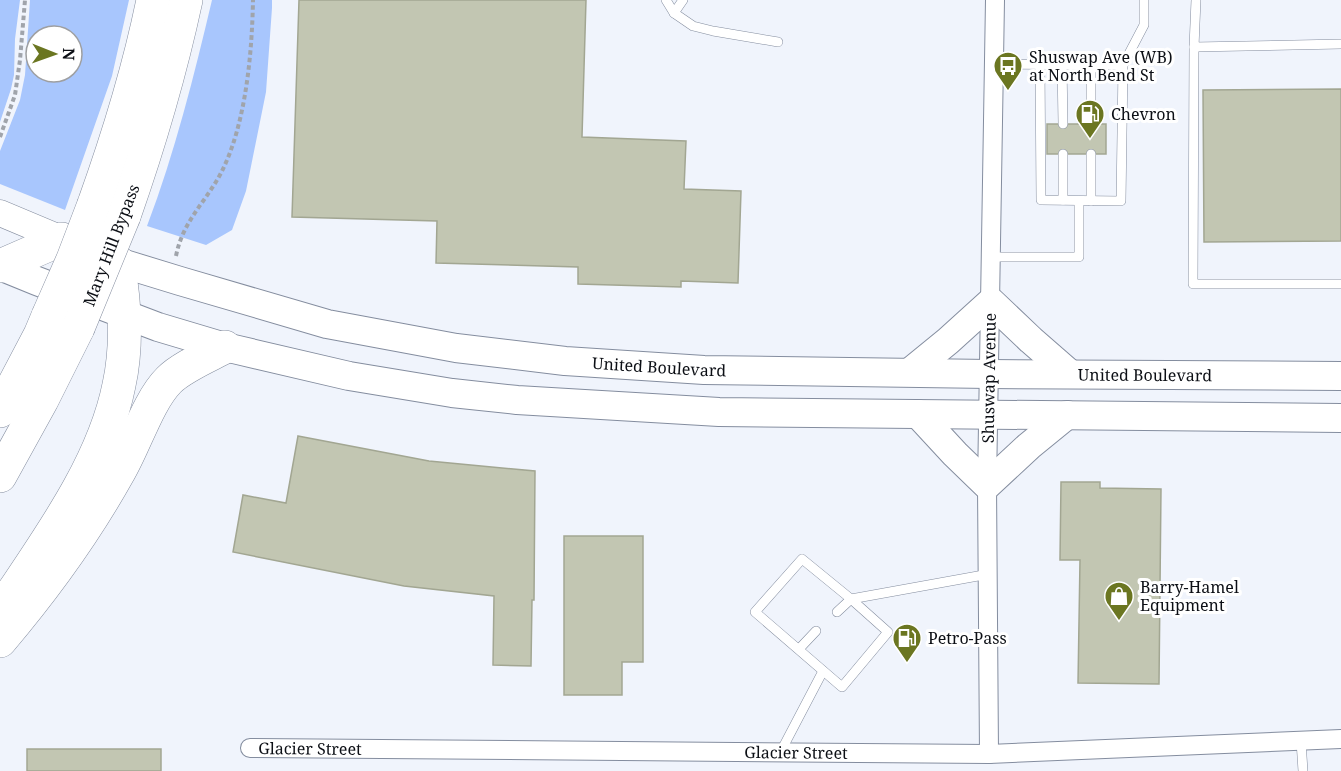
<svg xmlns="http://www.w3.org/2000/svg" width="1341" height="771" viewBox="0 0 1341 771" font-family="'Noto Serif',serif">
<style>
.green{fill:#a8c6fd;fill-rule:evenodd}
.building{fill:#c2c6b2;stroke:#a2a692;stroke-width:1.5}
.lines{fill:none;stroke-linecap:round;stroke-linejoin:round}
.lane-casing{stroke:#848d9f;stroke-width:10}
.street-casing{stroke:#848d9f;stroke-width:20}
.secondary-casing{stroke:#848d9f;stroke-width:27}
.primary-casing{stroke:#848d9f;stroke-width:30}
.highway-casing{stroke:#848d9f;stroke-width:34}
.path{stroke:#a0a4ab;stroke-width:4;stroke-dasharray:4.5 3;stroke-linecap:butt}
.lane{stroke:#fff;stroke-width:9}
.street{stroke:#fff;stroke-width:18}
.secondary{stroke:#fff;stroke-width:26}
.primary{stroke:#fff;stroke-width:28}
.highway{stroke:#fff;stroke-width:33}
.highway-bridge-casing{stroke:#848d9f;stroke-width:34;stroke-linecap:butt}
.highway-bridge{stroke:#fff;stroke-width:33}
.labels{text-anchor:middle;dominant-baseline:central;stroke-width:6;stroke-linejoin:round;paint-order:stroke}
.poi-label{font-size:16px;fill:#0c0f15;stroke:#fff;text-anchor:start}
.street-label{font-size:16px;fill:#0c0f15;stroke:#fff}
</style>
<rect width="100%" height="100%" fill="#f0f4fc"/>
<!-- green -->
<g class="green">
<polygon points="0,0 20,0 15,39 14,75 11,89 0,122"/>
<path d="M30 0H129L112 76 65 210 0 184V151L20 100 25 75ZM36 36H72V72H36Z"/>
<path d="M212 0H272V8L266 92 246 191 232 230 206 245 147 226C175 152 194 76 212 0Z"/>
</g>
<!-- building -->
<g class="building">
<polygon points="299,0 586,0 582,137 686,141 684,189 741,191 738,283 681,281 681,287 578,284 578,267 436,263 437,221 292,217"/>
<polygon points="1341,89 1341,241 1204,242 1203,90"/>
<rect x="1047" y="124" width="59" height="30"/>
<polygon points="298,436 429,461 535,471 534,600 532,600 531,666 493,665 494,596 404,586 233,552 243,495 286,503"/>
<polygon points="1061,482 1100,482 1100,488 1161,489 1159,684 1078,683 1080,560 1060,560"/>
<polygon points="564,536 643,536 643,662 622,662 622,695 564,695"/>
<rect x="27" y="749" width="134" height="22"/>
</g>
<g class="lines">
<!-- lane casing -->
<g class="lane-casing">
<g id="lane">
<polyline points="666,0 674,13"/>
<polyline points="683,0 674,13 693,26 713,31 778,42"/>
<polyline points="1196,0 1194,47 1341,44"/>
<polyline points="1194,47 1193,284 1341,284"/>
<polyline points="994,64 1123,65 1144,25 1144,0"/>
<polyline points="1040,64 1041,200 1121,201 1123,65"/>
<polyline points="1062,64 1063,124"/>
<polyline points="1091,124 1091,65"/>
<polyline points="1063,200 1063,154"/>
<polyline points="1091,201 1091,154"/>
<polyline points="991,257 1079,257 1079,201"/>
<polygon points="802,559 851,599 888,632 842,687 755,612"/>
<polyline points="837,612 851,599 989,574"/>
<polyline points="799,649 816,631"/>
<polyline points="1301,741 1303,771"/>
<polyline points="780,753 823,671"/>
</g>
</g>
<!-- street casing -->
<g class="street-casing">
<g id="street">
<path id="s1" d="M250 748 989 754 1341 739"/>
<path id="s2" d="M989 754 987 485 995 0"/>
</g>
</g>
<!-- secondary casing -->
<g class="secondary-casing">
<polyline id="secondary" points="0,213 62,239"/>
</g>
<!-- primary casing -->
<g class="primary-casing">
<g id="primary">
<path id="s3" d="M100 254 118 262 180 281 327 324 456 348 565 361 704 370 989 374 1341 376"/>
<polyline points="0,266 37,281 158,327 225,347 349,376 452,393 517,400 719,412 1341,418"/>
<polyline points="910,372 948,341 991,302 1031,340 1070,374"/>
<polyline points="918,414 955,454 987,485 1029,446 1067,415"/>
</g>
</g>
<!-- highway casing -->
<g class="highway-casing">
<g id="highway">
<path d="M94 204C118 137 139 69 153 0"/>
<path d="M124 216C149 145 170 74 186 0"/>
<polyline points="0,266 62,239"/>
<polyline points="0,411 40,335 48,316"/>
<polyline points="0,476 42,400 78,328"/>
<path d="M0 611C45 543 103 466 119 385 128 344 125 302 118 262"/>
<path d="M0 641C45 588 85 533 119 472 135 445 148 401 169 380 182 367 208 356 225 347"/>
</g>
</g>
<!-- path -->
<g class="path">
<polyline points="0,137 15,95 20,60 25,0"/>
<path d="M176 256C183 220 207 201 222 171 246 123 252 53 253 0"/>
</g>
<!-- lane -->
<use href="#lane" class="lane"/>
<!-- street -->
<use href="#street" class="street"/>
<!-- secondary -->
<use href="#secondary" class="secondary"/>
<!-- primary -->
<use href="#primary" class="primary"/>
<!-- highway -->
<use href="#highway" class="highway"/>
<!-- highway-bridge casing -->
<g class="highway-bridge-casing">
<g id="highway-bridge">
<polyline points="48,316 73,259 94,204"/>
<polyline points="78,328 124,216"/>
</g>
</g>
<!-- highway-bridge -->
<use href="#highway-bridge" class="highway-bridge"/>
</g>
<!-- icons -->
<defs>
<g id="bus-pin" transform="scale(1.5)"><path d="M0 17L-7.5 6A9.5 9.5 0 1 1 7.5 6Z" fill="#6b7621" stroke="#fff"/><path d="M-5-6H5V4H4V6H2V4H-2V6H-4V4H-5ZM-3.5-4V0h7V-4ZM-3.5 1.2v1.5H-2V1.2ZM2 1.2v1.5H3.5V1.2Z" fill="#fff"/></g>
<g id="fuel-pin" transform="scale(1.5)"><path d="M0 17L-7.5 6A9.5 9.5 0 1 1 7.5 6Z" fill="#6b7621" stroke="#fff"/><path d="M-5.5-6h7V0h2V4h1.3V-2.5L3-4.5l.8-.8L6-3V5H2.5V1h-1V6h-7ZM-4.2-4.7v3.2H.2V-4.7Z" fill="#fff"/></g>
<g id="shop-pin" transform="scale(1.5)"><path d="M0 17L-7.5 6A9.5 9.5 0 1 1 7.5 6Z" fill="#6b7621" stroke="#fff"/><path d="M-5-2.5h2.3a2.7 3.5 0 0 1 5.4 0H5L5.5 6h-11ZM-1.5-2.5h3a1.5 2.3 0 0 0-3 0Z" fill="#fff"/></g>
</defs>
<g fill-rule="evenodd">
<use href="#bus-pin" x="1008" y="66"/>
<use href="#fuel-pin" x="1090" y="114"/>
<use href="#shop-pin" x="1119" y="596"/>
<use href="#fuel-pin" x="907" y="638"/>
</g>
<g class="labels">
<!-- poi labels -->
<g class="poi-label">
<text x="1029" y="57">Shuswap Ave (WB)<tspan x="1029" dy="18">at North Bend St</tspan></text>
<text x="1111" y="114">Chevron</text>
<text x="1140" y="587">Barry-Hamel<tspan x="1140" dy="18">Equipment</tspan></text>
<text x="928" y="638">Petro-Pass</text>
</g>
<!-- street labels -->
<g class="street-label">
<text transform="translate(111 245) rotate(-69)">Mary Hill Bypass</text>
<text stroke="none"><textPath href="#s3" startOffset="573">United Boulevard</textPath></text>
<text stroke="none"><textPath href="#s3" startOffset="1059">United Boulevard</textPath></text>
<text stroke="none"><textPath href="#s2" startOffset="376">Shuswap Avenue</textPath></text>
<text stroke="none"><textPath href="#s1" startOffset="60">Glacier Street</textPath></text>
<text stroke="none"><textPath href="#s1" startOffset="546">Glacier Street</textPath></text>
</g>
</g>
<!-- north arrow -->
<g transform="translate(54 54) rotate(91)"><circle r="28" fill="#ffffff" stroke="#9e9fa1" stroke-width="1.5"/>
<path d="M0-4.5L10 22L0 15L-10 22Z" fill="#6b7621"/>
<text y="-9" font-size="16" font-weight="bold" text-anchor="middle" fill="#0c0f15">N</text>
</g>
</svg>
